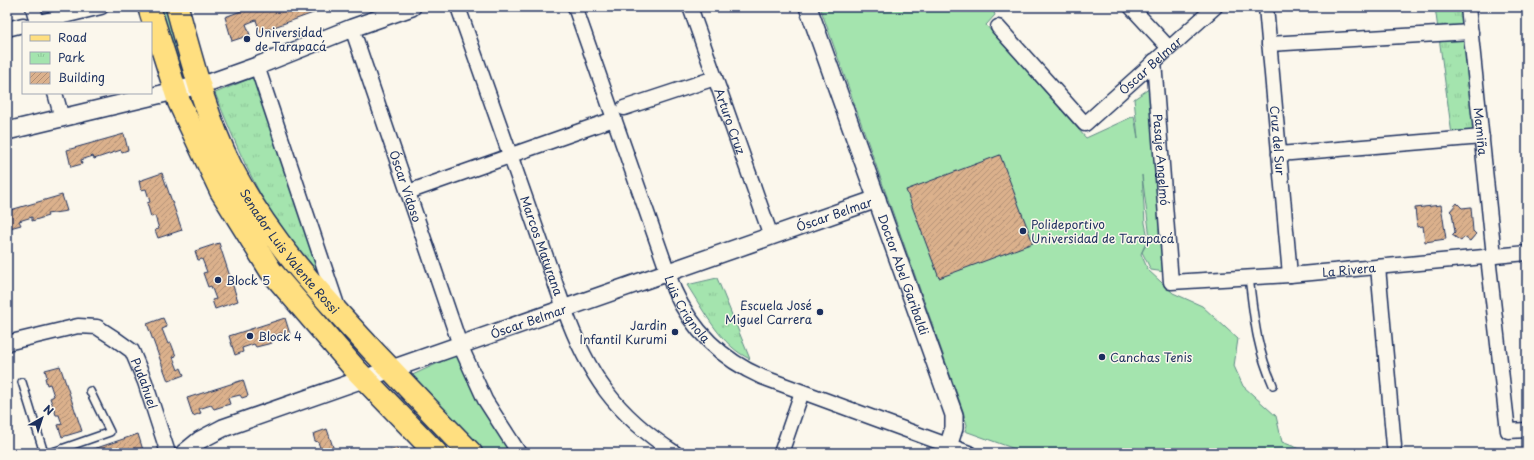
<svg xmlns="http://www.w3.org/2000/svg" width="1534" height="460" viewBox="0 0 1534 460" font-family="'Playpen Sans',sans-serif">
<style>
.grass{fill:#a4e4ae;stroke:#608a86}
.park{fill:url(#park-tufts);stroke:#608a86}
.building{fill:url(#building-hatch);stroke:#1b2f5e}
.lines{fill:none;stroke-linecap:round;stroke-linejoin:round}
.service-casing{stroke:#1b2f5e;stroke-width:10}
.minor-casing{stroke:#1b2f5e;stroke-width:17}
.tertiary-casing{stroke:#1b2f5e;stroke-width:20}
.primary-casing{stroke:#1b2f5e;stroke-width:25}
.service{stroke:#fbf7ec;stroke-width:7}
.minor{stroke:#fbf7ec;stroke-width:14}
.tertiary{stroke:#fbf7ec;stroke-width:17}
.primary{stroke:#ffdf80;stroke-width:22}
.poi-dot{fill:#1b2f5e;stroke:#fbf7ec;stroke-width:1.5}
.labels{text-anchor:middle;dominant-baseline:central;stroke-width:3;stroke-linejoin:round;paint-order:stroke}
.poi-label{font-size:12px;fill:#1b2f5e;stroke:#fbf7ec;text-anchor:start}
.street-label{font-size:12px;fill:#1b2f5e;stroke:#fbf7ec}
</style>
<defs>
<pattern id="park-tufts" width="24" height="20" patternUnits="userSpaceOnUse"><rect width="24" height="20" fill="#a4e4ae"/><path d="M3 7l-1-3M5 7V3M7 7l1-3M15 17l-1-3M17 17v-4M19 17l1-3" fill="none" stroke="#8dc498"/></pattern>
<pattern id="building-hatch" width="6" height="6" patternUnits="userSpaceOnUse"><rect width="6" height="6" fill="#dbb18c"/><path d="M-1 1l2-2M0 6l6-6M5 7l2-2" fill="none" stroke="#b19076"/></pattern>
</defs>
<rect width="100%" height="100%" fill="#fbf7ec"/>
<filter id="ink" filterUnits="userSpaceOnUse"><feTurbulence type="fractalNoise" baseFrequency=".025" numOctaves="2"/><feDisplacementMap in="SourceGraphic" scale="8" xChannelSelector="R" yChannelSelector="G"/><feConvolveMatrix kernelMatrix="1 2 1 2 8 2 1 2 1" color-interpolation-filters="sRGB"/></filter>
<g filter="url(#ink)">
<!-- grass -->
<g class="grass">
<polygon points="155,7 168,7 186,68 183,73 177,74"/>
<polygon points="820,7 992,7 995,15 986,25 1086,138 1134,116 1138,138 1134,99 1153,86 1165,272 1151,270 1142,252 1150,238 1142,175 1145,223 1148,238 1141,254 1148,270 1173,293 1202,306 1238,339 1234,366 1243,386 1276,416 1282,442 1303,450 1304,453 1026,453 965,431 967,425 963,411"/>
<polygon points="456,355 508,446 514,453 481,453 408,377"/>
</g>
<!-- park -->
<g class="park">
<polygon points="1435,7 1462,7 1476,141 1452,135"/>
<path d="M254 77 326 282C313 267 299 253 288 238 256 194 235 143 215 93Z"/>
<path d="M717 278 750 359C721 346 704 311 687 285Z"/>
</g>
<!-- building -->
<g class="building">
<polygon points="252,7 330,7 260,32 256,20 246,24 250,35 232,41 225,17"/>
<polygon points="124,134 128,150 122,152 121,150 94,159 93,156 81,160 82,164 71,167 67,150"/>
<polygon points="1000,155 1033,243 939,278 906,190"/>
<polygon points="162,173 182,230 158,238 155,230 159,229 155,216 151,217 147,203 150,202 146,189 141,190 139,181"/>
<polygon points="62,195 67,211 47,214 48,216 32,221 32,217 19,221 21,225 10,228 7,211"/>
<polygon points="1457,203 1462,208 1471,207 1473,231 1476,234 1470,241 1464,237 1461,241 1452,235 1455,232 1452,213 1450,211"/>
<polygon points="1441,205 1446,239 1425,242 1423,226 1417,227 1415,208"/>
<polygon points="219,243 238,301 215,309 212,300 216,299 211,286 208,287 203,273 207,272 202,259 198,260 195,251"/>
<polygon points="163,318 167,327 162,329 168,344 171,343 176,356 173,357 178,370 181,368 184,375 168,381 147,324"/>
<polygon points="285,318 290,334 284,336 282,333 270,337 272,343 256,347 254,344 242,348 243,352 235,355 229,336"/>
<polygon points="60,366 82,431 62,437 58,425 62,424 59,415 56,415 50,398 54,396 50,384 47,385 45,378 47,377 45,370"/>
<polygon points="243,380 248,396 242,398 240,395 228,398 230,404 214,409 211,405 199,409 201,413 193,416 187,398"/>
<polygon points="327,429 335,453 322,453 318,442 315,441 313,434"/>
<polygon points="138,434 143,450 137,452 135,449 123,453 82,453"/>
<polygon points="397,448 399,453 383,453"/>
</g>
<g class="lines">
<!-- service casing -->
<g class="service-casing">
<g id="service">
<path d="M1249 277C1254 317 1256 347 1273 385"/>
<polyline points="22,382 44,453"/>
<polyline points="50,453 110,432 90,391"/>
</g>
</g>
<!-- minor casing -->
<g class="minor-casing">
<g id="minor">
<polyline points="33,7 37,23"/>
<path id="s1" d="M458 7 564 308C588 375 615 414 675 453"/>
<path id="s2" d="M575 7 674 290C692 330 721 359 762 377L969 453"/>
<path id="s3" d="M690 7 771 236"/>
<polyline points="1131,7 1169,48"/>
<path id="s4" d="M1266 7 1290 275"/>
<path id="s5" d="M1468 7 1494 256"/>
<polyline points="35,23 101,7"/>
<path id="s6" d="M998 27 1085 124 1215 7"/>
<path id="s7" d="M352 28 460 345 485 400 519 453"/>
<polyline points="7,29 23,25"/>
<polyline points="1269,44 1471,32"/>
<path id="s8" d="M1154 61 1171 282 1290 275 1527 253"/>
<polyline points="257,66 338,308"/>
<polyline points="55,93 62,118"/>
<polyline points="624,108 715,78"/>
<polyline points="517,153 614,119"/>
<polyline points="1279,154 1482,137"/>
<polyline points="408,192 510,156"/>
<polyline points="1488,257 1508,431 1527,430"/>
<polyline points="1378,267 1394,446"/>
<path id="s9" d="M7 343 78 326 97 327 114 338 132 351 145 382 168 453"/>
<polyline points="781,453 802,392"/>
</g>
</g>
<!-- tertiary casing -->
<g class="tertiary-casing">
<g id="tertiary">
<path id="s10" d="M808 7 954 415V428L946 453"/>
<polyline points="7,131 212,82 257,66 352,28 412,7"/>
<path id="s11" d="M184 453 200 440 223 428 877 199"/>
</g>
</g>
<!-- primary casing -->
<g class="primary-casing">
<g id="primary">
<polyline points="149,7 179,102 221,191 271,271 356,370 436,453"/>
<path id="s12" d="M177 7C192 61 206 117 231 167 268 239 322 296 377 355 408 387 439 421 471 453"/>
</g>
</g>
<!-- service -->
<use href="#service" class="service"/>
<!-- minor -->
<use href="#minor" class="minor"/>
<!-- tertiary -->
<use href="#tertiary" class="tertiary"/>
<!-- primary -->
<use href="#primary" class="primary"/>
</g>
</g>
<!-- markers -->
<g class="poi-dot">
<circle cx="247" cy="39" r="4"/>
<circle cx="1023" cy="231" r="4"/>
<circle cx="218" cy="280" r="4"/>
<circle cx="820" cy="312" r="4"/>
<circle cx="675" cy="332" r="4"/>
<circle cx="250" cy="336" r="4"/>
<circle cx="1102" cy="357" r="4"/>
</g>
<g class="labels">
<!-- poi labels -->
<g class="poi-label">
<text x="255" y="32">Universidad<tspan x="255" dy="14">de Tarapacá</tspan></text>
<text x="1031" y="224">Polideportivo<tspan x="1031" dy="14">Universidad de Tarapacá</tspan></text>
<text x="226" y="280">Block 5</text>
<text x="812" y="305" text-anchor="end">Escuela José<tspan x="812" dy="14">Miguel Carrera</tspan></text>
<text x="667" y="325" text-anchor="end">Jardin<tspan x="667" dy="14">Infantil Kurumi</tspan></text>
<text x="258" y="336">Block 4</text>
<text x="1110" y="357">Canchas Tenis</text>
</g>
<!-- street labels -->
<g class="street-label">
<text stroke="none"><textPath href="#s6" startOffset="218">Óscar Belmar</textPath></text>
<text stroke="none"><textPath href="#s3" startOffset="121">Arturo Cruz</textPath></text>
<text stroke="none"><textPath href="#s5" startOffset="125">Mamiña</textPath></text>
<text stroke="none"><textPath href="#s4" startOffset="134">Cruz del Sur</textPath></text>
<text stroke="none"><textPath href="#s8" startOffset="99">Pasaje Angelmó</textPath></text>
<text stroke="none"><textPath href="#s7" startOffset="167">Óscar Vidoso</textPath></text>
<text stroke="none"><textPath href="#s11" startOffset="694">Óscar Belmar</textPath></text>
<text stroke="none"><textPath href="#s1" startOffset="253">Marcos Maturana</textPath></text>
<text stroke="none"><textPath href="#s12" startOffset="272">Senador Luis Valente Rossi</textPath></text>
<text stroke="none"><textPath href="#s8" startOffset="400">La Rivera</textPath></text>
<text stroke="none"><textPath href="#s10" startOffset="284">Doctor Abel Garibaldi</textPath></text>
<text stroke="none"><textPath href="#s2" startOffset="323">Luis Crignola</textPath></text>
<text stroke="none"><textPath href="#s11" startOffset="370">Óscar Belmar</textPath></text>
<text stroke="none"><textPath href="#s9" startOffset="169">Pudahuel</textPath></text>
</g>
</g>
<!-- margin -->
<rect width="1534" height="460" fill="none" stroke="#fbf7ec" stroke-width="24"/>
<rect x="12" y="12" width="1510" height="436" fill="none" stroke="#1b2f5e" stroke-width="1.5" filter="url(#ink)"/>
<!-- legend -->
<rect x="22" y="22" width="130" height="72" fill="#fbf7ec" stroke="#a1a7b3"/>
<rect x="30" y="35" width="20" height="6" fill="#ffdf80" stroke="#a1a7b3"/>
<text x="58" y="42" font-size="12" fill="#1b2f5e">Road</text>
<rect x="30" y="52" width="20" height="12" fill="url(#park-tufts)" stroke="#a1a7b3"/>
<text x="58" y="62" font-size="12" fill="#1b2f5e">Park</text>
<rect x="30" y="72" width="20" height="12" fill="url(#building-hatch)" stroke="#a1a7b3"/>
<text x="58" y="82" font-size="12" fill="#1b2f5e">Building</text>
<!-- north arrow -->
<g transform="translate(42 418) rotate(39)" stroke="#fbf7ec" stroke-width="3" paint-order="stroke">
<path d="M0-3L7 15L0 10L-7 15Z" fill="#1b2f5e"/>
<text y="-6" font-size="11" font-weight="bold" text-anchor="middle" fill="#1b2f5e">N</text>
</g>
</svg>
